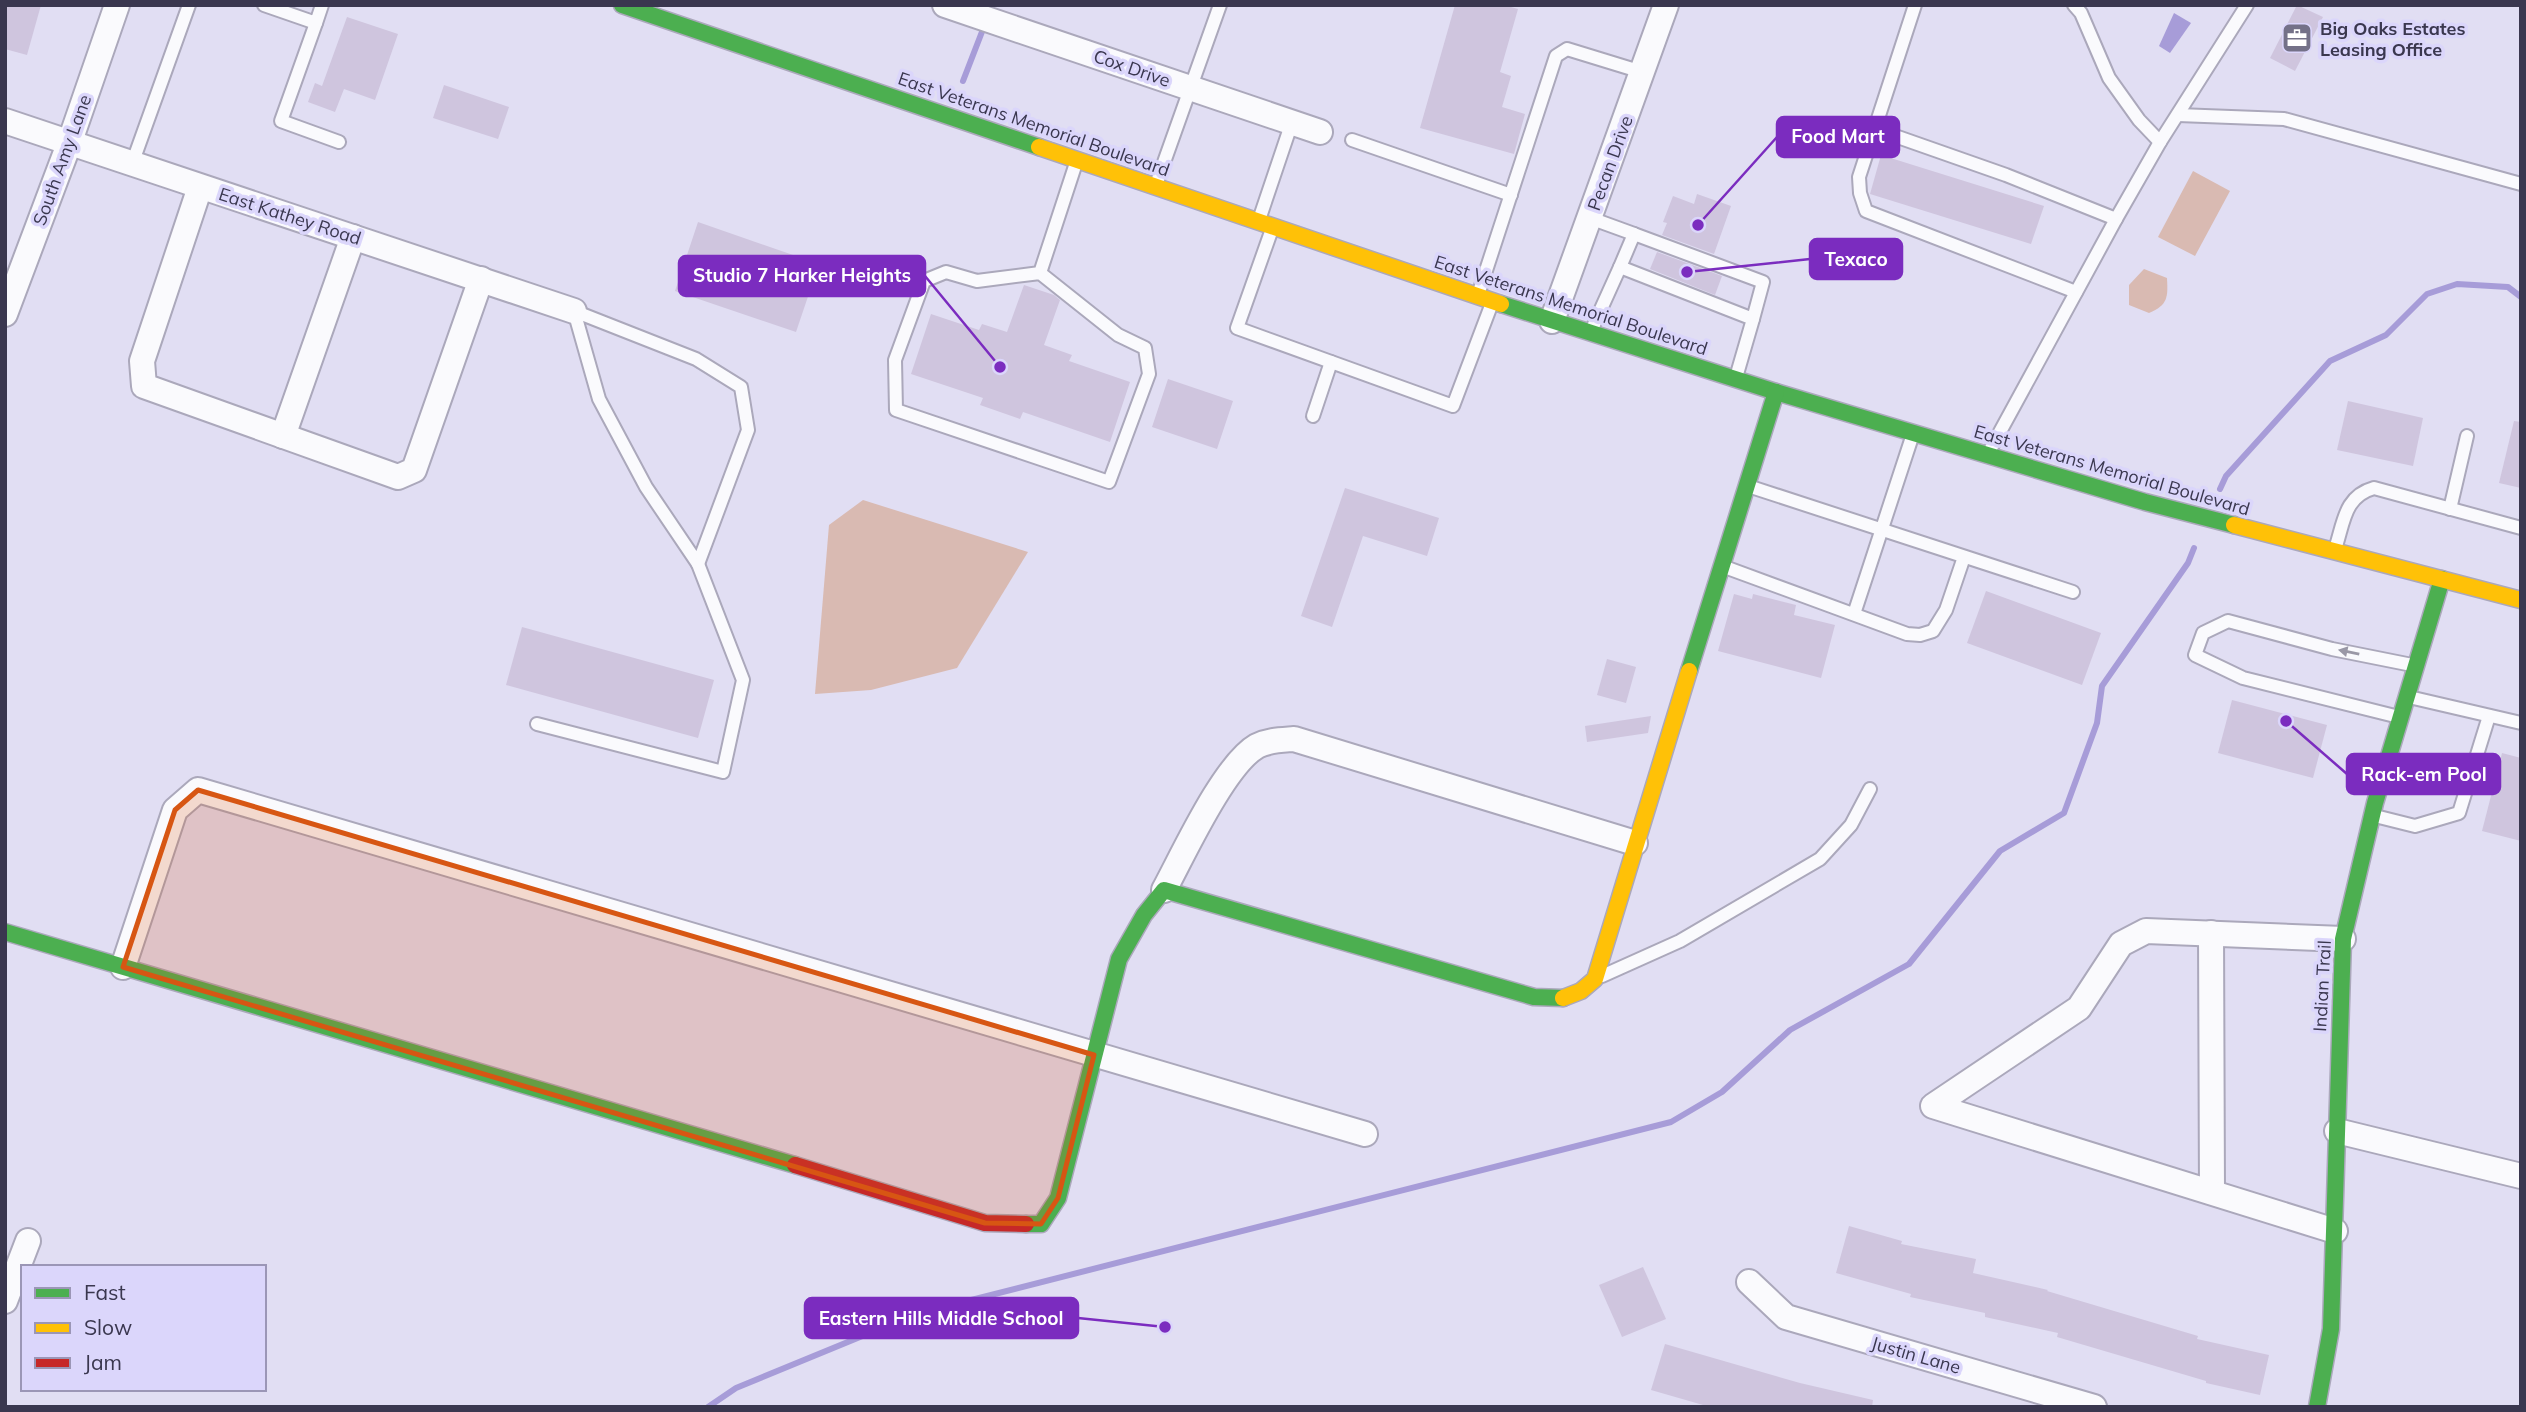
<svg xmlns="http://www.w3.org/2000/svg" width="2526" height="1412" viewBox="0 0 2526 1412" font-family="Mulish,sans-serif">
<style>
.green{fill:#d9bab2}
.water{fill:#a79cd8}
.lines{fill:none;stroke-linecap:round;stroke-linejoin:round}
.stream{stroke:#a79cd8;stroke-width:6}
.building{fill:#cfc5de}
.lane-casing{stroke:#aba8bb;stroke-width:16}
.street-casing{stroke:#aba8bb;stroke-width:28}
.fast-casing{stroke:#aba8bb;stroke-width:19}
.slow-casing{stroke:#aba8bb;stroke-width:19}
.jam-casing{stroke:#aba8bb;stroke-width:19}
.lane{stroke:#fafafd;stroke-width:12}
.street{stroke:#fafafd;stroke-width:24}
.fast{stroke:#4caf50;stroke-width:16}
.slow{stroke:#ffc107;stroke-width:16}
.jam{stroke:#c62828;stroke-width:16}
.oneway{fill:#9a98a6}
.marked{fill:#d75613;fill-opacity:0.2;stroke:#d75613;stroke-width:5;stroke-linejoin:round}
.labels{text-anchor:middle;dominant-baseline:central;stroke-width:7;stroke-linejoin:round;paint-order:stroke}
.poi-label{font-size:18px;font-weight:bold;fill:#3a374f;stroke:#dbd6fb;text-anchor:start}
.street-label{font-size:18px;fill:#3a374f;stroke:#dbd6fb}
.leader{fill:none;stroke:#7b2cbf;stroke-width:2.5}
.callout-dot{fill:#7b2cbf;stroke:#dbd6fb;stroke-width:2.5}
.callout{fill:#7b2cbf;stroke:#7b2cbf;stroke-width:2.5}
.callout-label{font-size:19px;text-anchor:middle;font-weight:bold;fill:#fff}
</style>
<rect width="100%" height="100%" fill="#e1def3"/>
<!-- green -->
<g class="green">
<polygon points="2193,171 2230,191 2195,256 2158,237"/>
<path d="M2144 269 2167 278C2168 297 2168 305 2149 313L2129 305V285Z"/>
<polygon points="863,500 1028,552 957,668 871,690 815,694 829,525"/>
</g>
<!-- water -->
<polygon class="water" points="2174,13 2191,23 2170,53 2159,46"/>
<g class="lines">
<!-- stream -->
<g class="stream">
<polyline points="963,81 985,24"/>
<polyline points="2220,489 2226,476 2330,361 2386,335 2427,294 2457,284 2508,287 2521,297"/>
<polyline points="708,1407 736,1388 916,1314 1671,1122 1722,1092 1790,1030 1909,964 2000,851 2064,813 2097,723 2102,686 2188,563 2194,548"/>
</g>
</g>
<!-- building -->
<g class="building">
<polygon points="5,5 41,5 27,55 5,49"/>
<polygon points="1455,5 1504,5 1518,9 1500,72 1511,76 1502,107 1525,114 1514,154 1420,128"/>
<polygon points="2297,5 2323,17 2295,71 2270,58"/>
<polygon points="347,17 398,34 375,100 344,89 335,112 308,102 315,83 322,86"/>
<polygon points="444,85 509,107 498,139 433,118"/>
<polygon points="1881,155 2044,206 2031,244 1870,194"/>
<polygon points="1697,194 1731,206 1714,254 1662,235 1667,223 1663,222 1673,196 1694,204"/>
<polygon points="698,222 819,264 796,332 675,291"/>
<polygon points="1657,252 1722,276 1715,295 1650,269"/>
<polygon points="1024,285 1054,295 1060,300 1044,345 1072,355 1069,361 1130,382 1110,442 1023,412 1020,419 980,405 983,398 911,374 931,314 979,330 982,324 1007,332"/>
<polygon points="1168,379 1233,401 1217,449 1152,427"/>
<polygon points="2348,401 2423,418 2413,466 2337,450"/>
<polygon points="2514,421 2521,422 2521,488 2499,483"/>
<polygon points="1345,488 1439,518 1427,556 1363,536 1332,627 1301,616"/>
<polygon points="1986,591 2101,633 2082,685 1967,643"/>
<polygon points="1734,594 1752,599 1753,594 1796,605 1794,615 1835,625 1821,678 1718,651"/>
<polygon points="522,627 714,680 698,738 506,685"/>
<polygon points="1607,659 1636,667 1626,703 1597,695"/>
<polygon points="2232,700 2327,725 2313,778 2218,753"/>
<polygon points="1651,716 1648,733 1587,742 1585,726"/>
<polygon points="2502,753 2521,758 2521,841 2482,831"/>
<polygon points="1849,1226 1902,1241 1901,1244 1976,1259 1973,1273 2048,1290 2047,1291 2198,1336 2197,1339 2269,1355 2260,1395 2206,1383 2206,1381 2057,1337 2058,1333 1985,1317 1985,1313 1910,1297 1911,1294 1836,1273"/>
<polygon points="1643,1267 1666,1319 1622,1337 1599,1285"/>
<polygon points="1665,1344 1800,1383 1873,1400 1872,1407 1710,1407 1651,1390"/>
</g>
<g class="lines">
<!-- lane casing -->
<g class="lane-casing">
<g id="lane">
<polyline points="264,5 316,23 322,5"/>
<polyline points="1915,5 1859,177 1860,193 1866,211 2076,292"/>
<polyline points="2074,5 2081,13 2109,78 2139,120 2160,142"/>
<polyline points="316,23 281,121 339,142"/>
<polyline points="2178,115 2284,119 2521,184"/>
<polyline points="1875,129 2006,175 2116,219"/>
<polyline points="1352,140 1511,195"/>
<polyline points="132,164 189,5"/>
<polyline points="1157,182 1220,5"/>
<polyline points="1260,217 1292,122"/>
<polyline points="1590,218 1634,234"/>
<polyline points="1272,229 1237,328 1453,406 1492,303"/>
<polyline points="1620,267 1634,234 1763,282 1753,319"/>
<polyline points="1040,273 977,281 946,272 924,281 895,360 896,410 1109,482 1149,374 1145,348 1118,335 1040,273 1076,163"/>
<polyline points="1479,292 1556,56 1567,49 1642,72"/>
<polygon points="574,311 696,359 741,387 748,430 698,564 646,487 599,399"/>
<polyline points="1592,329 1620,267 1753,319 1737,374"/>
<polyline points="1313,416 1331,362"/>
<polyline points="1989,452 2116,219 2160,142 2247,5"/>
<polyline points="1748,486 2073,592"/>
<polyline points="2450,509 2467,436"/>
<path d="M2336 546C2344 521 2345 496 2374 488L2521 528"/>
<polyline points="1722,566 1907,634 1920,635 1933,631 1946,610 1964,557"/>
<polyline points="1854,614 1912,437"/>
<polyline points="2409,697 2521,723"/>
<polyline points="2399,717 2243,678 2195,655 2203,633 2228,621 2332,649 2412,665"/>
<polyline points="537,724 723,772 743,680 698,564"/>
<polyline points="2375,816 2415,826 2459,813 2489,716"/>
<polyline points="1602,976 1680,941 1820,859 1851,825 1870,789"/>
</g>
</g>
<!-- street casing -->
<g class="street-casing">
<g id="street">
<polyline points="945,5 1320,132"/>
<polyline points="5,121 574,311"/>
<polyline points="200,187 142,361 144,386 398,477 414,470 481,279"/>
<polyline points="5,314 69,144 117,5"/>
<polyline points="1552,321 1666,5"/>
<polyline points="283,436 353,237"/>
<path d="M1164 890C1183 855 1224 765 1257 746 1269 740 1281 740 1294 739L1635 843"/>
<polyline points="2211,933 2212,1192"/>
<polyline points="123,967 175,810 198,790 1365,1134"/>
<polyline points="2337,1131 2521,1176"/>
<polyline points="2335,1231 1933,1106 2079,1008 2121,944 2146,931 2343,939"/>
<polyline points="1749,1282 1786,1317 2094,1407"/>
<polyline points="5,1301 28,1241"/>
</g>
</g>
<!-- fast casing -->
<g class="fast-casing">
<g id="fast">
<polyline points="622,5 1039,147"/>
<polyline points="1501,304 1776,392 2145,502 2234,525"/>
<polyline points="1689,671 1776,392"/>
<polyline points="5,932 795,1165"/>
<polyline points="1026,1224 1041,1224 1058,1198 1119,959 1144,915 1164,890 1534,997 1563,998"/>
<polyline points="2317,1407 2331,1329 2343,939 2375,803 2442,579"/>
</g>
</g>
<!-- slow casing -->
<g class="slow-casing">
<g id="slow">
<polyline points="1039,147 1501,304"/>
<polyline points="2234,525 2521,600"/>
<polyline points="1563,998 1581,991 1595,979 1689,671"/>
</g>
</g>
<!-- jam casing -->
<g class="jam-casing">
<polyline id="jam" points="795,1165 985,1223 1026,1224"/>
</g>
<!-- lane -->
<use href="#lane" class="lane"/>
<!-- street -->
<use href="#street" class="street"/>
<!-- fast -->
<use href="#fast" class="fast"/>
<!-- slow -->
<use href="#slow" class="slow"/>
<!-- jam -->
<use href="#jam" class="jam"/>
</g>
<!-- one-way arrows -->
<defs><path id="oneway-solid" d="M-6-.8H1V-3.2L6.5 0L1 3.2V.8H-6Z" transform="scale(1.75)"/></defs>
<use class="oneway" href="#oneway-solid" transform="translate(2349 652) rotate(-168)"/>
<!-- marked area -->
<path class="marked" d="M198 790 1094 1055 1058 1198 1041 1224 985 1223 123 967 175 810Z"/>
<!-- icons -->
<defs>
<g id="office-square" transform="scale(1.575)"><rect x="-9" y="-9" width="18" height="18" rx="4" fill="#747188" stroke="#dbd6fb"/><path d="M-6-3h4V-5.5h4V-3h4V5H-6ZM-1-4.5V-3h2v-1.5ZM-6 0V1H6V0Z" fill="#fff"/></g>
</defs>
<g fill-rule="evenodd">
<use href="#office-square" x="2297" y="38"/>
</g>
<g class="labels">
<!-- poi labels -->
<g class="poi-label">
<text x="2320" y="28">Big Oaks Estates<tspan x="2320" dy="21">Leasing Office</tspan></text>
</g>
<!-- street labels -->
<g class="street-label">
<text transform="translate(1132 68) rotate(19)">Cox Drive</text>
<text transform="translate(1034 124) rotate(19)">East Veterans Memorial Boulevard</text>
<text transform="translate(62 160) rotate(-70)">South Amy Lane</text>
<text transform="translate(1610 163) rotate(-70)">Pecan Drive</text>
<text transform="translate(290 216) rotate(18)">East Kathey Road</text>
<text transform="translate(1571 305) rotate(18)">East Veterans Memorial Boulevard</text>
<text transform="translate(2112 470) rotate(16)">East Veterans Memorial Boulevard</text>
<text transform="translate(2322 986) rotate(-87)">Indian Trail</text>
<text transform="translate(1916 1355) rotate(16)">Justin Lane</text>
</g>
</g>
<!-- callouts -->
<path class="leader" d="M1698 225L1777 137M1687 272L1810 259M1000 367L925 276M2286 721L2347 774M1165 1327L1078 1318"/>
<g class="callout-dot">
<circle cx="1698" cy="225" r="7"/>
<circle cx="1687" cy="272" r="7"/>
<circle cx="1000" cy="367" r="7"/>
<circle cx="2286" cy="721" r="7"/>
<circle cx="1165" cy="1327" r="7"/>
</g>
<g class="callout">
<rect x="1777" y="117" width="122" height="40" rx="7"/>
<rect x="1810" y="239" width="92" height="40" rx="7"/>
<rect x="679" y="256" width="246" height="40" rx="7"/>
<rect x="2347" y="754" width="153" height="40" rx="7"/>
<rect x="805" y="1298" width="273" height="40" rx="7"/>
</g>
<g class="callout-label">
<text x="1838" y="143">Food Mart</text>
<text x="1856" y="266">Texaco</text>
<text x="802" y="282">Studio 7 Harker Heights</text>
<text x="2424" y="781">Rack-em Pool</text>
<text x="941" y="1325">Eastern Hills Middle School</text>
</g>
<!-- border -->
<rect width="2526" height="1412" fill="none" stroke="#3a374f" stroke-width="14"/>
<!-- legend -->
<rect x="21" y="1265" width="245" height="126" fill="#dbd6fb" stroke="#9b96b6" stroke-width="2"/>
<rect x="35" y="1288" width="35" height="10" fill="#4caf50" stroke="#9b96b6" stroke-width="2"/>
<text x="84" y="1300" font-size="21" fill="#3a374f">Fast</text>
<rect x="35" y="1323" width="35" height="10" fill="#ffc107" stroke="#9b96b6" stroke-width="2"/>
<text x="84" y="1335" font-size="21" fill="#3a374f">Slow</text>
<rect x="35" y="1358" width="35" height="10" fill="#c62828" stroke="#9b96b6" stroke-width="2"/>
<text x="84" y="1370" font-size="21" fill="#3a374f">Jam</text>
</svg>
